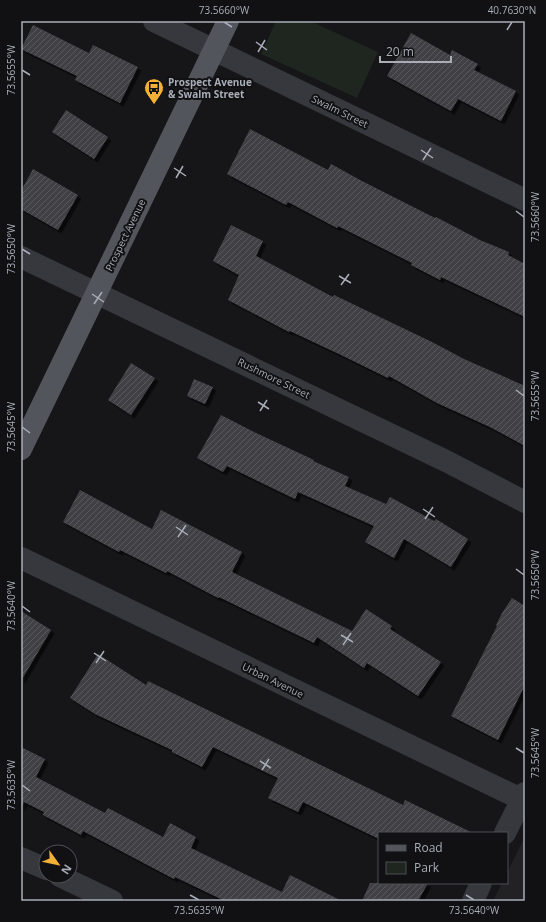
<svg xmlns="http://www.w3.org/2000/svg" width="546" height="922" viewBox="0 0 546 922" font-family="'Open Sans',sans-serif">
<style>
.built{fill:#222225}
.park{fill:#1e261f}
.building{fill:url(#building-hatch);filter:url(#shadow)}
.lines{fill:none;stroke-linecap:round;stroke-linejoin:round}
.minor{stroke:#37383d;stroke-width:22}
.major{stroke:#53555c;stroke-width:22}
.ticks{fill:none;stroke:#a8adb8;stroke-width:1.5}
.labels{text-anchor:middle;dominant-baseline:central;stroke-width:4;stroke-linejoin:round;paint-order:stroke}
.poi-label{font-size:10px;font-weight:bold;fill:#a8adb8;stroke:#111113;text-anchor:start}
.street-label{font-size:10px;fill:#a8adb8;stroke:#111113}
.neatline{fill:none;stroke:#a8adb8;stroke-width:1.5}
.ticks-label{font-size:10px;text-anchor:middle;fill:#a8adb8}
</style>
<defs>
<pattern id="building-hatch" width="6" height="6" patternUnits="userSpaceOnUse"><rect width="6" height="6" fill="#404145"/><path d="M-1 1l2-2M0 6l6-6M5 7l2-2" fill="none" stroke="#595a5e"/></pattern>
<filter id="shadow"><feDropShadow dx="3.5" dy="3.5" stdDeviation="0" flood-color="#0009"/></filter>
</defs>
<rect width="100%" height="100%" fill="#161618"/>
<!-- built -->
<polygon class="built" points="525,836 525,901 493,901 502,883 507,883 507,873"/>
<!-- park -->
<polygon class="park" points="276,21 310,21 378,52 357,98 261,54"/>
<!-- building -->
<g class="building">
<polygon points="33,25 89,53 93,45 138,67 120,103 75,80 77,76 21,49"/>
<polygon points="411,33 450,55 452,50 478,64 474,70 516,91 501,121 458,99 451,111 387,76"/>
<polygon points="66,110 108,137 94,159 52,132"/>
<polygon points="250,129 328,170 331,164 362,181 435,218 436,217 480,240 509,252 508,255 525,264 525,317 441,277 440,280 411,265 412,263 338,226 337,228 288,202 286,205 227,174"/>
<polygon points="33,169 78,195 58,230 21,209 21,191"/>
<polygon points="231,225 263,241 256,256 333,297 334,295 432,342 464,359 525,386 525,446 490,427 437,403 389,376 388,378 339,354 290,331 289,332 228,300 239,275 213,261"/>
<polygon points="131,363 155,378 131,415 108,400"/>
<polygon points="194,379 213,387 205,404 187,396"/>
<polygon points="221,415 254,432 314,460 313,461 349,477 345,486 386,504 390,497 434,521 436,519 468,539 451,567 404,539 394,558 365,542 374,526 298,492 295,499 227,466 223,472 197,458"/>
<polygon points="80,490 152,529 161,510 242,552 232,572 352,631 366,609 392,626 390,629 441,662 418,696 367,663 364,668 317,637 314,643 219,597 218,598 167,571 166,573 120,550 119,552 63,522"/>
<polygon points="512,598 525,606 525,685 498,740 451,716 497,626 496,625 502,613"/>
<polygon points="21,611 51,630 21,681"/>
<polygon points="98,654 146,685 148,681 403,805 405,800 473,833 379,833 379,839 303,802 298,812 268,798 278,778 213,747 202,767 172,752 172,750 95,714 70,698"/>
<polygon points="21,747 45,759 36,777 105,813 108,808 163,837 170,823 196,837 191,848 282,892 290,875 342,901 225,901 175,877 174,879 83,831 81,835 43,815 44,812 24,802 21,808"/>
<polygon points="370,883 428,883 418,901 362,901"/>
</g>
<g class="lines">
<!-- minor -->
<g class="minor">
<polyline points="154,21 525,200"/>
<polyline points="21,257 446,461 525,502"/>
<polyline points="21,558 525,801"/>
<polyline points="505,833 525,793"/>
<polyline points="21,858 46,869"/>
<polyline points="60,876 112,901"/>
<polyline points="473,901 481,883"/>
</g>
<!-- major -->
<polyline class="major" points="21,449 228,21"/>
</g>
<!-- ticks -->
<path class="ticks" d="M224 22 232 27M507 30 512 22M256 42 267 50M258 52 265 40M22 70 30 75M421 150 433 158M423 160 431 148M174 168 186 176M176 178 183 166M516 211 524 217M22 249 30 254M339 276 351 283M341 285 349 274M92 294 104 302M94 304 102 292M516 390 524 396M258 402 269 409M260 411 267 400M22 427 30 433M423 509 435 517M425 519 433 507M176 527 188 535M178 537 186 525M516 569 524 575M22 606 30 612M341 635 353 642M343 645 351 633M94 653 106 661M96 663 104 651M516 748 524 753M260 761 271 768M262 770 269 759M22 785 30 791M190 895 199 900M466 895 474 900"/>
<!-- icons -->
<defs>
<g id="bus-pin" transform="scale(1)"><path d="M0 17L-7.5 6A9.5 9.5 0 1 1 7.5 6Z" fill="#f2b134" stroke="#111113"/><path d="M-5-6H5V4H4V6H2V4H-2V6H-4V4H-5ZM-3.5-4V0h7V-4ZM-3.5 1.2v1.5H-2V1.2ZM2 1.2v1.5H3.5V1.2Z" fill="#111"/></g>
</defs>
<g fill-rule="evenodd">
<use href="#bus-pin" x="154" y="88"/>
</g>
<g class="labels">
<!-- poi labels -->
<g class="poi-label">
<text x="168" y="82">Prospect Avenue<tspan x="168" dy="12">&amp; Swalm Street</tspan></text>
</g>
<!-- street labels -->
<g class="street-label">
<text transform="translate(340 111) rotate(26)">Swalm Street</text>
<text transform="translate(125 235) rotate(-64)">Prospect Avenue</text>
<text transform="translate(274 378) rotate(26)">Rushmore Street</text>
<text transform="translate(273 680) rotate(26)">Urban Avenue</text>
</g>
</g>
<!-- border -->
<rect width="546" height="922" fill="none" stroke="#111113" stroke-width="44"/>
<!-- legend -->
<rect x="378" y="832" width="130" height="52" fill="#111113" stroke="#4d4f55"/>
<rect x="386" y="845" width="20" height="6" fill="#53555c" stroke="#4d4f55"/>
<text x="414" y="852" font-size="12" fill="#a8adb8">Road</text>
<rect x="386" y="862" width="20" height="12" fill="#1e261f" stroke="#4d4f55"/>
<text x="414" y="872" font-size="12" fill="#a8adb8">Park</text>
<!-- north arrow -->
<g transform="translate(58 864) rotate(123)"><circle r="19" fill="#111113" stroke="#4d4f55"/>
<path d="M0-3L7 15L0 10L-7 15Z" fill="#f2b134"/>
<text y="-6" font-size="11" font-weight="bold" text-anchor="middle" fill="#a8adb8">N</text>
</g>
<!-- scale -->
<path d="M380 56v6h71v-6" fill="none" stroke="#a8adb8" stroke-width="2"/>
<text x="386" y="56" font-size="12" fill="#a8adb8" stroke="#111113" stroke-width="3" paint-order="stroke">20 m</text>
<rect x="22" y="22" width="502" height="878" class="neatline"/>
<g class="ticks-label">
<text x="224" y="14">73.5660°W</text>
<text x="512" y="14">40.7630°N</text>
<text transform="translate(11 70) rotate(-90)" y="4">73.5655°W</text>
<text transform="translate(535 217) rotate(-90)" y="4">73.5660°W</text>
<text transform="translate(11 249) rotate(-90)" y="4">73.5650°W</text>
<text transform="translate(535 396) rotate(-90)" y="4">73.5655°W</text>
<text transform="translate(11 427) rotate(-90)" y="4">73.5645°W</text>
<text transform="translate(535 575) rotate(-90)" y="4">73.5650°W</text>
<text transform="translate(11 606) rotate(-90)" y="4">73.5640°W</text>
<text transform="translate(535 753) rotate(-90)" y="4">73.5645°W</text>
<text transform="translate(11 785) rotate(-90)" y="4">73.5635°W</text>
<text x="199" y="914">73.5635°W</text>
<text x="474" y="914">73.5640°W</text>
</g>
</svg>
